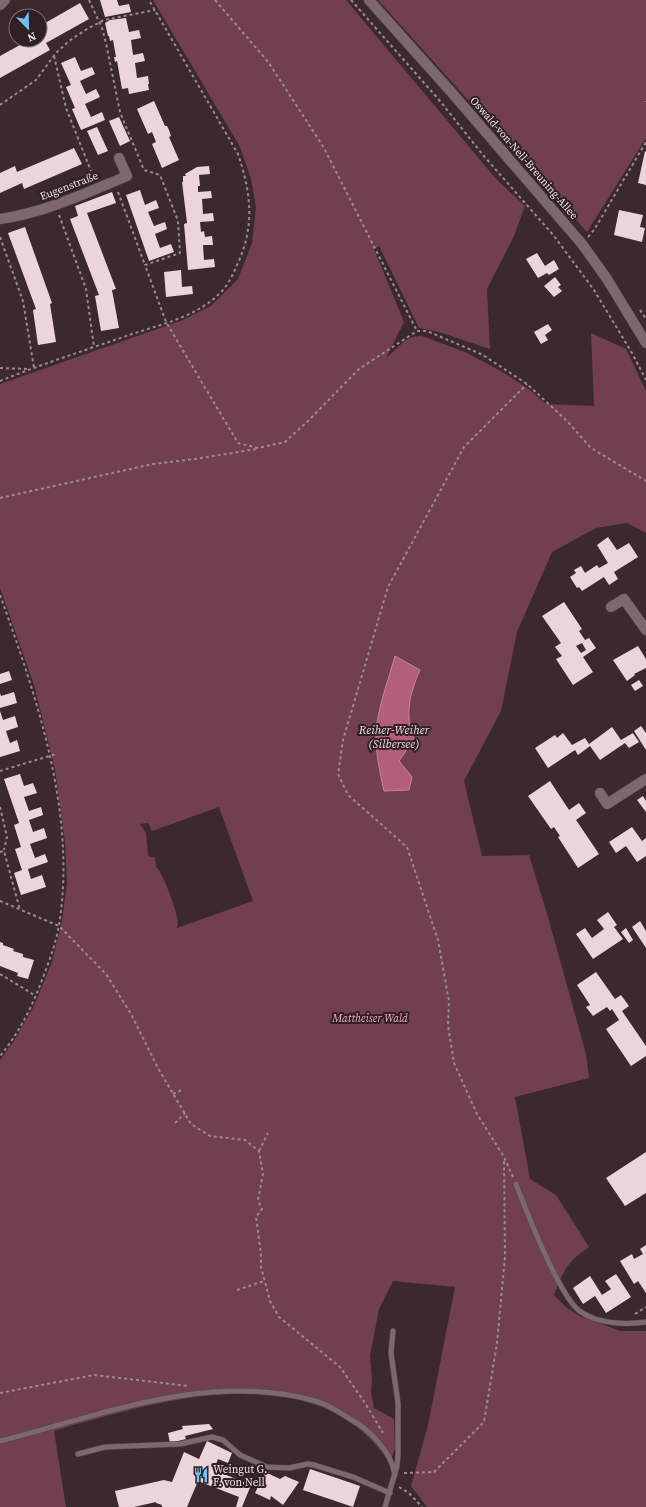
<svg xmlns="http://www.w3.org/2000/svg" width="646" height="1507" viewBox="0 0 646 1507" font-family="'Source Serif 4',serif">
<style>
.green{fill:#723f4e;fill-rule:evenodd}
.water{fill:#b45f79;stroke:#c58699}
.building{fill:#ecd5da;fill-rule:evenodd}
.lines{fill:none;stroke-linecap:round;stroke-linejoin:round}
.service-casing{stroke:#56484c;stroke-width:6}
.minor-casing{stroke:#56484c;stroke-width:11}
.tertiary-casing{stroke:#56484c;stroke-width:11}
.path{stroke:#9a8b8f;stroke-width:2;stroke-dasharray:3 3;stroke-linecap:butt}
.service{stroke:#7c686d;stroke-width:5}
.minor{stroke:#7c686d;stroke-width:10}
.tertiary{stroke:#7c686d;stroke-width:10}
.labels{text-anchor:middle;dominant-baseline:central;stroke-width:4;stroke-linejoin:round;paint-order:stroke}
.street-label{font-size:11px;fill:#ede1e4;stroke:#302024}
.park-label{font-size:11px;font-style:italic;fill:#f2abbe;stroke:#302024}
.poi-label{font-size:11px;fill:#ede1e4;stroke:#302024;text-anchor:start}
.water-label{font-size:12px;font-style:italic;fill:#f2d9df;stroke:#302024}
</style>
<rect width="100%" height="100%" fill="#3b292e"/>
<!-- green -->
<g class="green">
<path d="M153 0H346L497 180 525 206 514 236 487 289 490 349 439 332 419 328 379 246 374 249 404 322 386 358C398 349 405 335 422 336L465 352 501 371 530 390 546 404 594 406 591 333 626 349 646 391V533L627 523 596 528 552 552 517 632 501 711 464 781 482 856 529 855 548 917 586 1054 589 1078 515 1097 530 1179 556 1195 589 1247C566 1263 564 1270 554 1295L567 1308 580 1316 620 1331H646V1507H427L411 1486 428 1425 455 1287 393 1281 379 1309 370 1356 372 1380 371 1392 374 1408 394 1419 395 1448 390 1463C316 1352 160 1400 54 1431L66 1507H0V1060L14 1041 33 1008 52 962 62 921 67 883 65 842 55 769 34 685 0 588V384L183 320 211 306 238 279 252 243 256 207 251 179 240 147ZM219 807 253 901 177 928C177 926 178 924 178 922 178 914 162 870 156 867L155 858 153 857H150L148 855 146 833 140 824 148 823 152 831Z"/>
<polygon points="378,0 646,0 646,138 587,232"/>
</g>
<!-- water -->
<path class="water" d="M395 656 420 670C410 693 404 715 414 739L399 761 412 777 409 790 384 791C380 772 375 752 376 732 378 707 388 681 395 656Z"/>
<!-- building -->
<g class="building">
<polygon points="100,0 117,0 119,6 129,4 131,12 105,17"/>
<polygon points="80,3 89,19 46,43 50,50 0,78 0,56 29,40 40,40 40,26"/>
<polygon points="126,18 129,32 139,30 141,38 131,40 133,55 143,53 145,61 135,63 137,78 148,76 149,84 148,84 149,90 129,94 128,88 122,89 117,61 115,62 114,57 116,57 113,40 110,41 109,36 108,36 105,23 110,20"/>
<polygon points="75,57 81,71 92,67 95,74 80,81 86,94 96,89 100,97 85,104 91,117 102,112 105,120 81,130 72,109 75,108 66,87 71,85 61,63"/>
<polygon points="154,101 165,126 167,126 169,130 171,136 169,137 179,160 162,168 152,144 156,142 152,132 148,134 137,109"/>
<polygon points="119,117 130,141 120,146 109,121"/>
<polygon points="97,127 108,151 98,155 87,131"/>
<polygon points="74,148 82,164 24,189 22,183 0,193 0,173 15,166 17,172"/>
<polygon points="645,151 646,152 646,185 638,183"/>
<polygon points="209,166 210,174 199,175 200,186 198,186 198,192 211,191 212,198 202,199 203,214 213,213 214,221 200,222 201,232 204,231 205,237 212,236 213,245 203,245 204,260 214,259 215,267 188,270 184,224 187,223 182,182 183,182 183,176 186,176 185,174 197,167"/>
<polygon points="140,190 145,205 156,200 159,208 148,212 154,226 165,222 167,229 155,234 160,248 171,244 174,252 149,261 126,195"/>
<polygon points="112,192 116,203 87,213 116,289 112,290 119,328 101,331 95,296 99,295 70,219 78,216 75,206"/>
<polygon points="619,210 643,215 640,227 645,228 642,242 614,235"/>
<polygon points="25,227 52,303 50,304 56,342 38,345 33,310 36,309 8,233"/>
<polygon points="537,253 545,266 554,260 559,269 549,275 547,273 538,278 526,259"/>
<polygon points="181,270 182,287 192,286 193,294 166,297 164,272"/>
<polygon points="555,277 561,285 558,287 562,291 554,297 544,286"/>
<polygon points="548,324 552,330 545,335 548,340 541,344 534,332"/>
<polygon points="608,537 617,550 629,543 638,557 614,572 618,579 609,585 604,577 582,591 579,587 577,588 570,577 576,573 574,570 581,566 585,573 597,565 599,568 608,563 597,545"/>
<path d="M564 602 582 629 579 631 585 640 589 638 596 648 583 657 593 672 573 685 556 659 562 656 555 647 561 643 542 616ZM582 643 586 650 581 653 576 646Z"/>
<polygon points="638,646 646,659 646,668 634,674 635,675 627,681 613,660"/>
<polygon points="9,671 12,680 0,684 0,674"/>
<polygon points="639,680 643,686 635,691 631,685"/>
<polygon points="14,692 17,703 0,708 0,693 1,696"/>
<polygon points="0,711 3,720 15,716 18,727 6,731 10,743 17,740 20,751 0,757"/>
<polygon points="641,726 646,733 646,750 634,731"/>
<polygon points="612,727 621,740 633,733 639,742 629,748 625,743 600,760 590,746 578,755 575,750 548,768 535,748 555,735 557,738 563,733 572,745 585,738 589,744"/>
<polygon points="20,774 24,786 33,783 37,793 24,797 29,811 41,807 43,815 29,820 33,832 44,828 47,838 30,844 35,858 45,854 48,862 28,869 31,879 42,875 46,887 21,895 14,873 22,870 15,849 21,847 14,825 19,823 4,779"/>
<polygon points="550,781 569,810 579,803 586,813 576,820 599,854 578,868 558,837 560,836 554,827 551,829 528,796"/>
<polygon points="643,796 646,801 646,812 637,800"/>
<polygon points="632,827 642,841 646,838 646,856 637,862 626,846 616,853 609,842"/>
<polygon points="608,912 617,925 614,927 623,939 593,959 576,934 585,928 592,938 604,929 597,920"/>
<polygon points="640,921 646,931 646,948 632,927"/>
<polygon points="626,928 633,940 629,943 621,932"/>
<polygon points="0,942 3,943 3,945 14,949 13,951 23,954 23,957 34,960 28,979 17,976 18,973 0,966"/>
<polygon points="596,972 615,999 621,995 629,1006 622,1011 646,1046 646,1056 631,1066 606,1029 619,1020 612,1009 610,1011 607,1007 593,1016 586,1007 590,1005 577,985"/>
<polygon points="646,1152 646,1193 625,1206 606,1178"/>
<polygon points="646,1245 646,1293 638,1281 634,1284 620,1261 632,1254 634,1259 643,1254 640,1249"/>
<polygon points="616,1274 631,1297 606,1313 595,1296 583,1304 573,1288 590,1276 602,1295 611,1289 605,1281"/>
<polygon points="209,1424 213,1429 185,1436 186,1439 170,1443 168,1433 183,1429 182,1426"/>
<polygon points="207,1441 232,1453 228,1463 218,1459 214,1470 251,1485 242,1507 236,1507 239,1497 198,1481 187,1507 162,1507 162,1505 156,1503 156,1502 134,1507 119,1507 115,1491 164,1480 172,1482 184,1452 199,1459"/>
<polygon points="310,1469 360,1486 353,1507 303,1490"/>
<polygon points="265,1472 280,1479 285,1476 299,1482 283,1505 271,1496 270,1500 255,1493"/>
</g>
<g class="lines">
<!-- service casing -->
<g class="service-casing">
<g id="service">
<path d="M516 1184C526 1210 560 1299 581 1312 599 1324 626 1325 646 1322"/>
<path d="M0 1441C102 1415 210 1371 315 1401 328 1404 339 1412 350 1419 370 1430 390 1450 395 1474"/>
<polyline points="78,1454 105,1447 180,1444 212,1437 223,1440 240,1455 267,1467 289,1468 308,1464 314,1465 353,1477 390,1493"/>
<polyline points="385,1507 397,1466 398,1455 398,1403 391,1353 393,1331"/>
</g>
</g>
<!-- minor casing -->
<g class="minor-casing">
<g id="minor">
<polyline points="0,5 5,0"/>
<path d="M0 219C44 213 86 193 127 176L119 158"/>
<polyline points="611,607 624,599 646,630"/>
<polyline points="600,793 607,804 646,779"/>
</g>
</g>
<!-- tertiary casing -->
<g class="tertiary-casing">
<polyline id="tertiary" points="369,0 453,94 582,244 607,279 646,343"/>
</g>
<!-- path -->
<g class="path">
<polyline points="89,0 102,28 106,43 120,112 144,170 160,175 178,221 180,253 145,265 166,322 238,443 258,448 285,442 307,422 359,369 417,331 427,331 483,355 527,384 567,421 591,448 646,481"/>
<polyline points="215,0 269,63 324,148 417,331"/>
<polyline points="351,0 440,101 483,155 554,236 594,290 632,353 646,380"/>
<polyline points="54,56 66,108 91,171"/>
<polyline points="646,101 646,102"/>
<polyline points="0,105 36,80 56,53 69,41 87,29 104,20 155,10"/>
<polyline points="118,192 145,265"/>
<polyline points="59,215 86,289 94,347"/>
<polyline points="0,237 23,301 34,368"/>
<polyline points="588,237 594,230 646,142"/>
<polyline points="640,310 646,319"/>
<polyline points="0,368 29,369"/>
<path d="M0 381C42 364 86 350 129 335 159 325 196 317 219 294 228 286 233 274 238 263 255 225 251 193 238 154L149 0"/>
<polyline points="0,498 153,464 195,459 257,449"/>
<path d="M0 595C37 698 77 814 59 925 56 943 49 962 42 980 32 1007 19 1033 0 1056"/>
<polyline points="0,771 56,754"/>
<polyline points="0,807 7,837 4,850"/>
<polyline points="0,852 4,851 20,910"/>
<polyline points="0,901 59,926 106,974 131,1014 159,1070 191,1124 210,1136 245,1140 259,1151 263,1174 258,1200 262,1209 256,1217 261,1254 261,1267 270,1301 279,1317 340,1367 365,1403 383,1433"/>
<polyline points="0,974 36,996"/>
<polyline points="173,1094 184,1089"/>
<polyline points="175,1123 185,1113"/>
<polyline points="259,1151 268,1133"/>
<polyline points="513,1177 504,1157 477,1114 454,1063 448,1026 449,1001 438,940 407,847 348,795 338,774 343,740 388,587 464,447 527,384"/>
<polyline points="237,1290 264,1281"/>
<polyline points="635,1314 646,1307"/>
<polyline points="0,1393 94,1375 189,1386"/>
<polyline points="404,1473 434,1472 484,1422 497,1343 505,1257 504,1159"/>
<polyline points="399,1487 409,1493 422,1507"/>
</g>
<!-- service -->
<use href="#service" class="service"/>
<!-- minor -->
<use href="#minor" class="minor"/>
<!-- tertiary -->
<use href="#tertiary" class="tertiary"/>
</g>
<!-- icons -->
<defs>
<g id="restaurant-bare" transform="scale(1.2)"><path d="M-5-6h1v4h1v-4h1v4h1v-4h1v5L-1.5 .5V6h-2V.5L-5-1ZM5-6V6H3V1.5H1.5Q1.5-4 5-6Z" fill="#70c1f4" stroke="#302024" stroke-width="2.5" paint-order="stroke"/></g>
</defs>
<g fill-rule="evenodd">
<use href="#restaurant-bare" x="201" y="1475"/>
</g>
<g class="labels">
<!-- street labels -->
<g class="street-label">
<text transform="translate(524 158) rotate(49)">Oswald-von-Nell-Breuning-Allee</text>
<text transform="translate(69 186) rotate(-21)">Eugenstraße</text>
</g>
<!-- park labels -->
<g class="park-label">
<text x="370" y="1018">Mattheiser Wald</text>
</g>
<!-- poi labels -->
<g class="poi-label">
<text x="213" y="1469">Weingut G.<tspan x="213" dy="13">F. von Nell</tspan></text>
</g>
<!-- water labels -->
<g class="water-label">
<text x="394" y="730">Reiher-Weiher<tspan x="394" dy="14">(Silbersee)</tspan></text>
</g>
</g>
<!-- north arrow -->
<g transform="translate(28 28) rotate(157)"><circle r="19" fill="#302024" stroke="#7c6d71"/>
<path d="M0-3L7 15L0 10L-7 15Z" fill="#70c1f4"/>
<text y="-6" font-size="11" font-weight="bold" text-anchor="middle" fill="#ede1e4">N</text>
</g>
</svg>
